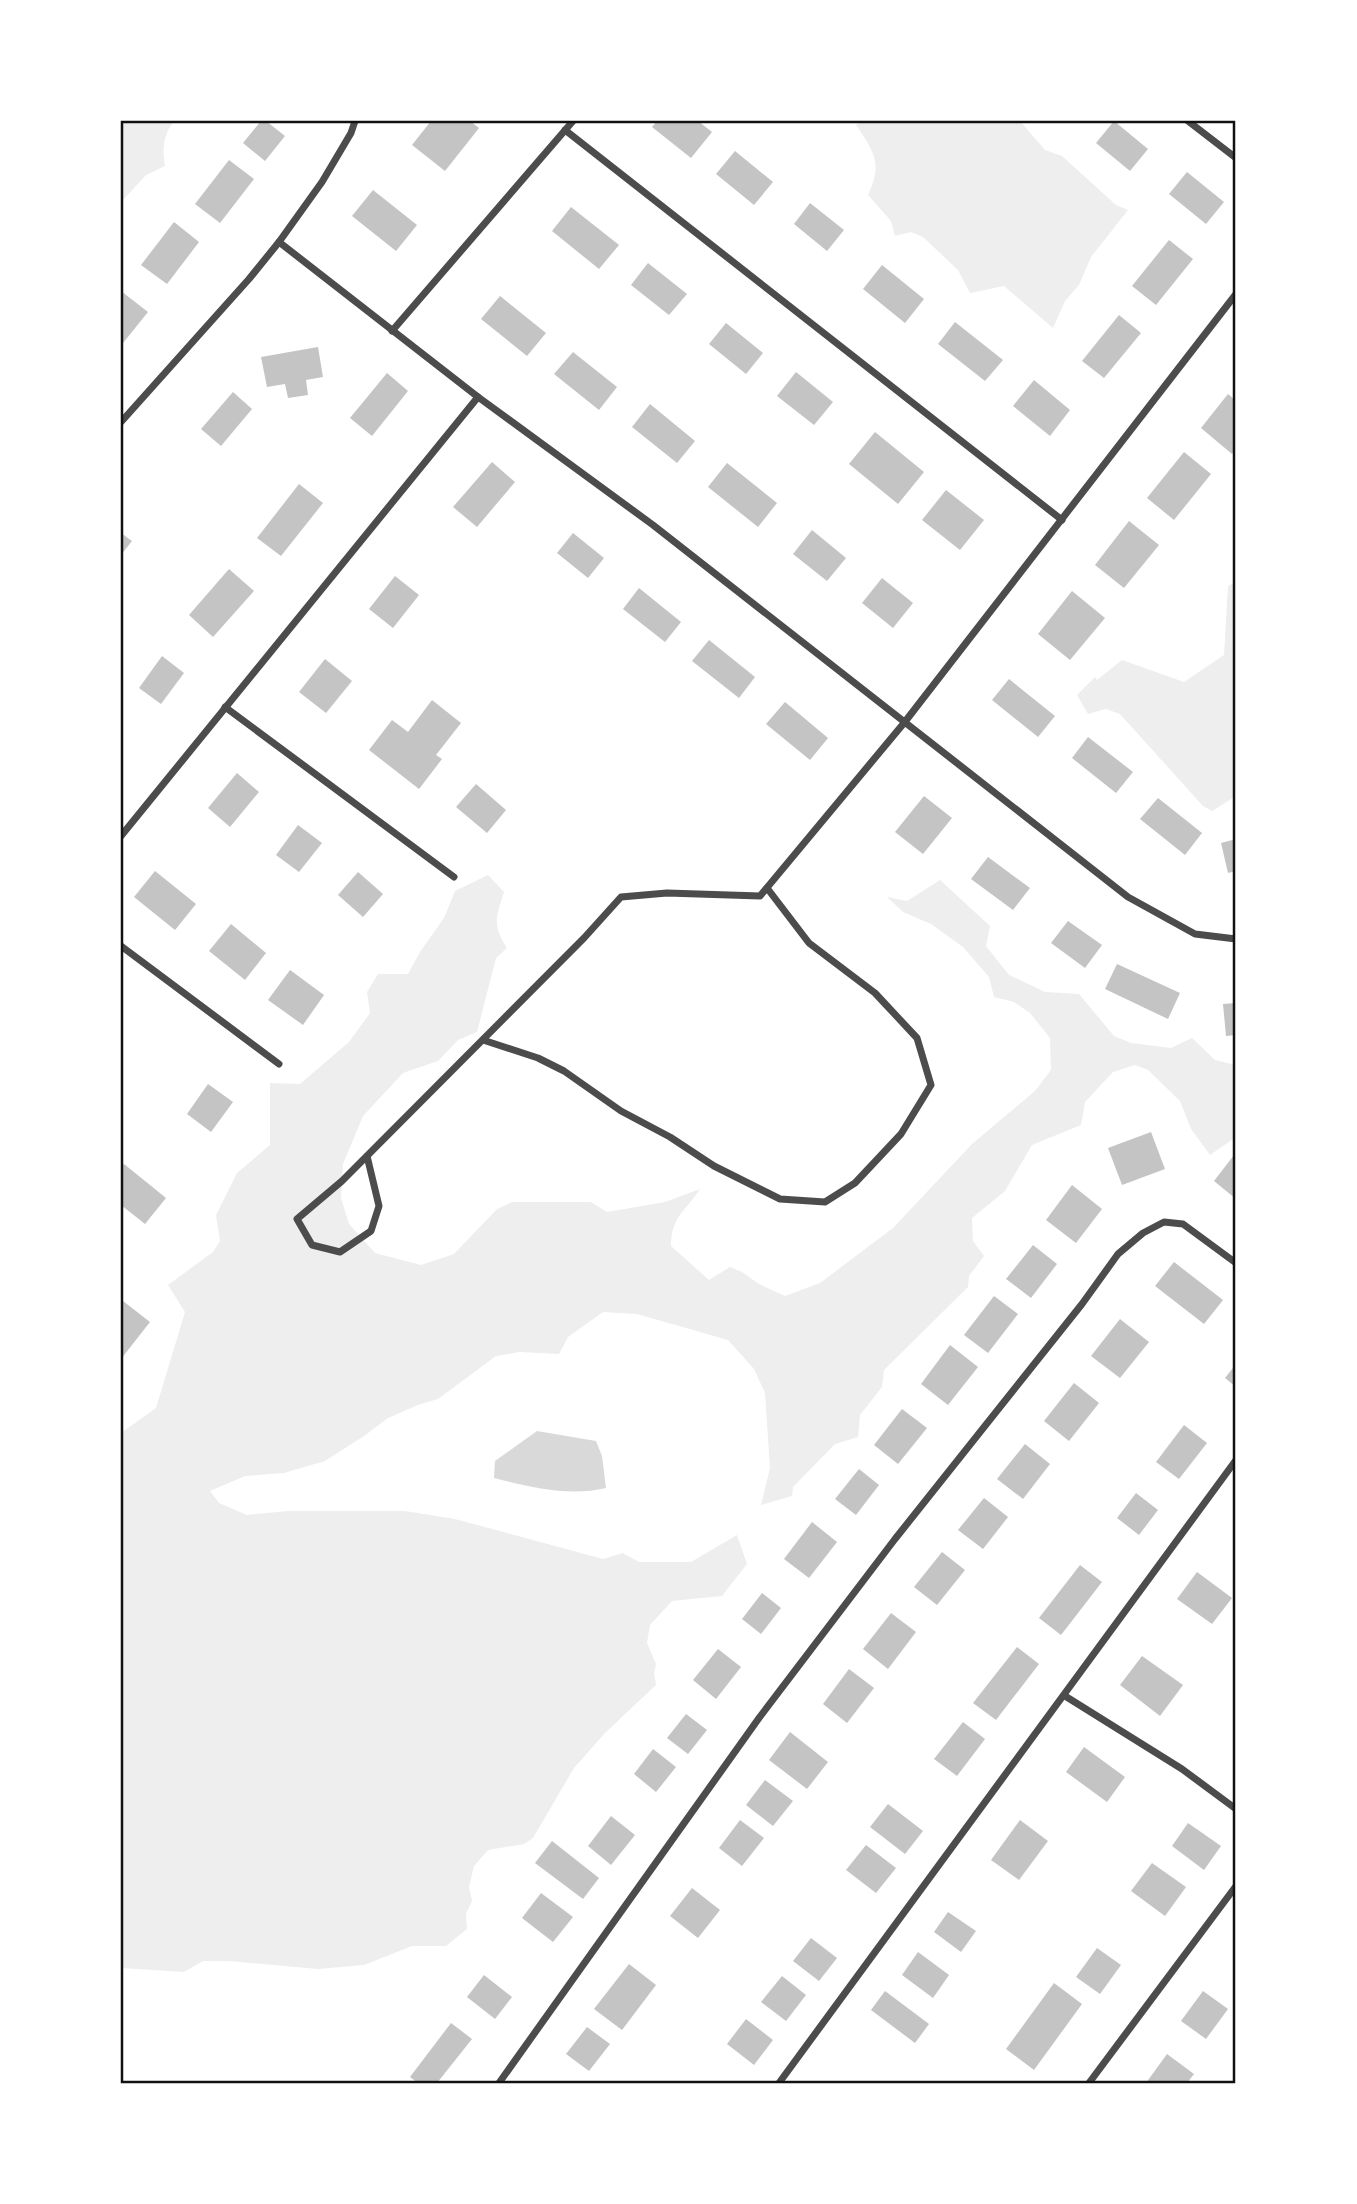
<svg xmlns="http://www.w3.org/2000/svg" width="1357" height="2204" viewBox="0 0 1357 2204" font-family="'Playfair Display',serif">
<style>
.green{fill:#eee}
.water{fill:#d9d9d9}
.building{fill:#c4c4c4}
.lines{fill:none;stroke-linecap:round;stroke-linejoin:round}
.minor{stroke:#4c4c4c;stroke-width:7}
.neatline{fill:none;stroke:#111;stroke-width:2.5}
</style>
<rect width="100%" height="100%" fill="#fff"/>
<!-- green -->
<g class="green">
<path d="M121 121H174C163 135 162 149 165 166L146 175 121 202Z"/>
<path d="M861 121H1020L1045 150 1062 156 1116 205 1128 210 1091 257 1079 285 1065 301 1053 328 1004 286 970 293 958 270 923 237 911 232 895 236 891 221 868 195C883 163 874 152 856 125Z"/>
<polygon points="1236,582 1236,796 1212,811 1203,806 1120,714 1106,709 1088,714 1077,695 1095,677 1097,680 1122,660 1184,682 1224,655 1228,586"/>
<path d="M488 875 504 892C496 917 492 925 507 948L496 958 477 1032 458 1040 438 1061 403 1073 363 1116 343 1164 341 1198 349 1224 375 1253 421 1265 454 1254 497 1209 512 1202H591L607 1212 665 1202 700 1189C686 1211 671 1216 671 1246L709 1280 730 1267 742 1272 759 1284 785 1296 820 1283 893 1228 972 1144 1035 1091 1051 1070 1050 1038 1030 1013 1014 1002 994 997 989 977 963 947 931 924 903 912 887 897 907 901 940 880 990 926 986 946 1009 975 1045 992 1079 994 1114 1036 1131 1043 1171 1048 1192 1038 1215 1060 1236 1065V1137L1210 1155 1191 1129 1180 1101 1148 1070 1135 1065 1113 1072 1085 1102 1081 1125 1032 1145 1005 1191 972 1218 973 1241 984 1256 969 1276 968 1287 884 1370 882 1387 860 1415 858 1437 835 1444 793 1487 792 1496 761 1505 770 1468 765 1393 754 1369 728 1340 637 1314 603 1312 568 1337 559 1354 520 1352 496 1356 438 1399 418 1405 388 1418 364 1436 325 1461 284 1473 245 1476 210 1491 219 1503 247 1515 288 1511H405L455 1519 603 1559 623 1553 639 1562H691L737 1535 747 1564 722 1596 672 1601 650 1625 647 1643 656 1664 654 1673 656 1685 605 1733 574 1768 533 1838 524 1844 488 1850 474 1866 469 1887 472 1901 466 1914 467 1929 446 1946H412L364 1965 318 1969 229 1961H203L184 1972 121 1968V1433L156 1408 185 1312 168 1285 213 1252 220 1241 216 1215 237 1173 270 1145V1083L300 1084 349 1042 370 1013 367 992 378 974H408L420 952 444 918 455 891Z"/>
</g>
<!-- water -->
<path class="water" d="M537 1431 596 1441 602 1456 606 1488C569 1497 530 1487 494 1478L495 1461Z"/>
<!-- building -->
<g class="building">
<polygon points="261,121 266,121 285,136 265,161 243,143"/>
<polygon points="431,121 470,121 479,128 445,171 412,145"/>
<polygon points="657,121 698,121 712,132 691,158 652,127"/>
<polygon points="1114,121 1148,149 1130,171 1096,143"/>
<polygon points="735,151 773,182 754,205 716,174"/>
<polygon points="229,160 254,179 220,223 195,204"/>
<polygon points="1187,172 1224,202 1206,224 1169,194"/>
<polygon points="373,190 417,225 396,251 352,216"/>
<polygon points="810,203 844,230 827,251 794,224"/>
<polygon points="571,207 619,245 599,269 552,231"/>
<polygon points="174,222 199,242 167,284 141,265"/>
<polygon points="1169,240 1193,259 1156,305 1132,286"/>
<polygon points="648,263 687,294 669,315 631,285"/>
<polygon points="882,265 924,299 905,323 863,289"/>
<polygon points="121,291 148,312 123,343 121,342"/>
<polygon points="500,296 546,333 527,356 481,319"/>
<polygon points="1119,315 1141,333 1104,378 1082,361"/>
<polygon points="955,322 1003,360 985,381 938,344"/>
<polygon points="726,323 763,353 746,374 709,344"/>
<polygon points="318,347 323,377 306,380 308,395 288,398 285,384 267,387 261,357"/>
<polygon points="573,352 617,387 599,410 554,374"/>
<polygon points="796,372 833,402 814,425 777,396"/>
<polygon points="387,373 408,391 372,436 350,418"/>
<polygon points="1034,380 1070,410 1050,436 1013,406"/>
<polygon points="233,392 252,409 221,446 201,429"/>
<polygon points="1228,394 1236,401 1236,449 1232,454 1201,428"/>
<polygon points="650,404 695,441 677,463 632,427"/>
<polygon points="875,432 924,472 898,504 849,464"/>
<polygon points="1184,452 1211,474 1174,520 1147,498"/>
<polygon points="492,462 515,482 477,527 453,507"/>
<polygon points="727,463 777,503 758,527 708,487"/>
<polygon points="299,484 323,503 281,556 257,538"/>
<polygon points="946,490 984,520 960,550 922,520"/>
<polygon points="1129,521 1159,545 1124,588 1095,565"/>
<polygon points="812,530 846,558 827,581 793,554"/>
<polygon points="121,533 132,541 121,555"/>
<polygon points="573,533 604,558 588,578 557,553"/>
<polygon points="229,569 254,591 213,637 189,615"/>
<polygon points="395,576 419,595 393,628 369,609"/>
<polygon points="882,578 913,603 893,628 862,603"/>
<polygon points="639,588 681,622 665,642 623,609"/>
<polygon points="1072,591 1105,618 1070,660 1038,634"/>
<polygon points="709,640 755,677 739,698 692,661"/>
<polygon points="162,656 184,673 161,704 139,688"/>
<polygon points="325,659 352,681 326,713 299,692"/>
<polygon points="1009,679 1055,716 1038,737 992,700"/>
<polygon points="432,700 461,723 436,755 442,759 419,789 369,750 392,720 408,732"/>
<polygon points="785,702 828,738 810,760 766,724"/>
<polygon points="1088,737 1133,772 1116,793 1072,758"/>
<polygon points="237,773 259,792 230,827 208,808"/>
<polygon points="476,784 506,810 487,833 456,807"/>
<polygon points="924,796 952,818 923,854 895,832"/>
<polygon points="1158,798 1202,833 1185,855 1140,819"/>
<polygon points="298,825 322,843 299,872 276,855"/>
<polygon points="1236,839 1236,871 1228,873 1221,843"/>
<polygon points="988,857 1030,888 1013,910 971,879"/>
<polygon points="155,871 196,904 175,930 134,897"/>
<polygon points="358,872 383,894 363,917 338,895"/>
<polygon points="1068,921 1102,945 1085,968 1051,943"/>
<polygon points="231,924 266,953 245,980 209,951"/>
<polygon points="1117,964 1180,993 1168,1019 1105,989"/>
<polygon points="290,970 324,995 303,1025 268,1000"/>
<polygon points="1236,1003 1236,1035 1226,1036 1223,1004"/>
<polygon points="208,1084 233,1102 211,1132 187,1114"/>
<polygon points="1151,1132 1165,1169 1122,1185 1108,1148"/>
<polygon points="1234,1155 1236,1157 1236,1199 1214,1181"/>
<polygon points="124,1164 166,1198 145,1224 121,1205 121,1168"/>
<polygon points="1072,1185 1102,1209 1076,1243 1046,1220"/>
<polygon points="1033,1245 1057,1264 1031,1298 1006,1279"/>
<polygon points="1174,1262 1223,1300 1204,1324 1155,1286"/>
<polygon points="994,1296 1018,1314 988,1353 964,1335"/>
<polygon points="123,1301 150,1322 121,1359 121,1304"/>
<polygon points="1120,1319 1149,1342 1120,1378 1091,1356"/>
<polygon points="950,1345 978,1367 948,1405 921,1384"/>
<polygon points="1236,1364 1236,1387 1225,1378"/>
<polygon points="1074,1383 1099,1403 1069,1441 1044,1421"/>
<polygon points="902,1409 927,1428 898,1464 874,1445"/>
<polygon points="1184,1425 1207,1443 1179,1479 1156,1462"/>
<polygon points="1025,1444 1050,1464 1023,1499 997,1479"/>
<polygon points="859,1469 879,1485 856,1515 835,1499"/>
<polygon points="1136,1493 1158,1510 1139,1535 1117,1518"/>
<polygon points="984,1498 1008,1517 983,1549 958,1530"/>
<polygon points="812,1522 837,1542 809,1578 784,1559"/>
<polygon points="942,1552 965,1570 937,1605 914,1587"/>
<polygon points="1080,1565 1102,1582 1061,1635 1039,1618"/>
<polygon points="1197,1572 1232,1598 1212,1624 1177,1599"/>
<polygon points="762,1593 781,1608 761,1634 742,1619"/>
<polygon points="891,1613 916,1632 888,1669 863,1649"/>
<polygon points="1017,1647 1039,1664 996,1720 973,1703"/>
<polygon points="718,1649 741,1667 716,1699 693,1680"/>
<polygon points="1142,1656 1183,1685 1160,1716 1120,1685"/>
<polygon points="849,1669 874,1688 847,1723 823,1704"/>
<polygon points="686,1714 707,1730 688,1754 667,1738"/>
<polygon points="963,1722 985,1739 957,1776 934,1759"/>
<polygon points="790,1732 828,1762 807,1789 769,1760"/>
<polygon points="1084,1747 1125,1777 1107,1802 1066,1772"/>
<polygon points="653,1749 676,1767 656,1792 634,1774"/>
<polygon points="765,1780 793,1801 773,1826 746,1805"/>
<polygon points="888,1804 923,1831 905,1854 870,1827"/>
<polygon points="611,1816 635,1835 611,1865 588,1846"/>
<polygon points="740,1820 764,1838 742,1866 719,1848"/>
<polygon points="1020,1820 1048,1841 1019,1880 991,1860"/>
<polygon points="1188,1823 1221,1846 1204,1870 1172,1846"/>
<polygon points="552,1841 599,1878 583,1899 535,1863"/>
<polygon points="866,1845 896,1868 876,1893 846,1870"/>
<polygon points="1152,1863 1186,1887 1165,1916 1131,1891"/>
<polygon points="692,1888 720,1910 698,1938 670,1916"/>
<polygon points="541,1893 573,1917 553,1942 522,1918"/>
<polygon points="948,1912 976,1931 961,1952 934,1932"/>
<polygon points="811,1938 837,1958 819,1981 793,1961"/>
<polygon points="1097,1948 1121,1965 1100,1994 1076,1977"/>
<polygon points="918,1952 949,1975 933,1998 902,1975"/>
<polygon points="629,1964 656,1985 622,2030 594,2009"/>
<polygon points="484,1975 512,1997 495,2019 467,1997"/>
<polygon points="782,1976 806,1995 786,2021 761,2002"/>
<polygon points="1054,1983 1082,2004 1034,2070 1006,2049"/>
<polygon points="885,1991 929,2024 915,2043 871,2010"/>
<polygon points="1203,1991 1228,2009 1206,2039 1181,2021"/>
<polygon points="746,2019 773,2040 754,2065 727,2044"/>
<polygon points="451,2023 472,2039 437,2083 418,2083 410,2077"/>
<polygon points="587,2027 610,2044 589,2071 566,2054"/>
<polygon points="1167,2054 1194,2074 1187,2083 1146,2083"/>
</g>
<g class="lines">
<!-- minor -->
<g class="minor">
<polyline points="1188,121 1236,158"/>
<polyline points="565,130 1062,520"/>
<polyline points="279,242 478,397 653,525 1128,897 1195,934 1236,939"/>
<polyline points="392,331 573,121"/>
<polyline points="121,422 249,279 279,242 322,182 351,133 355,121"/>
<polyline points="225,707 454,877"/>
<polyline points="121,836 478,397"/>
<polyline points="121,946 279,1064"/>
<polyline points="483,1040 538,1058 564,1071 621,1111 670,1137 714,1166 780,1199 825,1202 855,1183 901,1134 931,1085 917,1038 875,993 809,943 767,888"/>
<polyline points="367,1156 379,1206 371,1231 340,1252 312,1245 297,1219 342,1181 584,938 621,897 667,893 760,896 904,723 1236,294"/>
<polyline points="1065,1696 1182,1769 1236,1809"/>
<polyline points="499,2083 759,1718 895,1539 1082,1304 1118,1254 1143,1233 1164,1222 1183,1224 1236,1263"/>
<polyline points="779,2083 1236,1460"/>
<polyline points="1089,2083 1236,1886"/>
</g>
</g>
<!-- border -->
<rect width="1357" height="2204" fill="none" stroke="#ffffff" stroke-width="245"/>
<rect x="122" y="122" width="1112" height="1960" class="neatline"/>
</svg>
